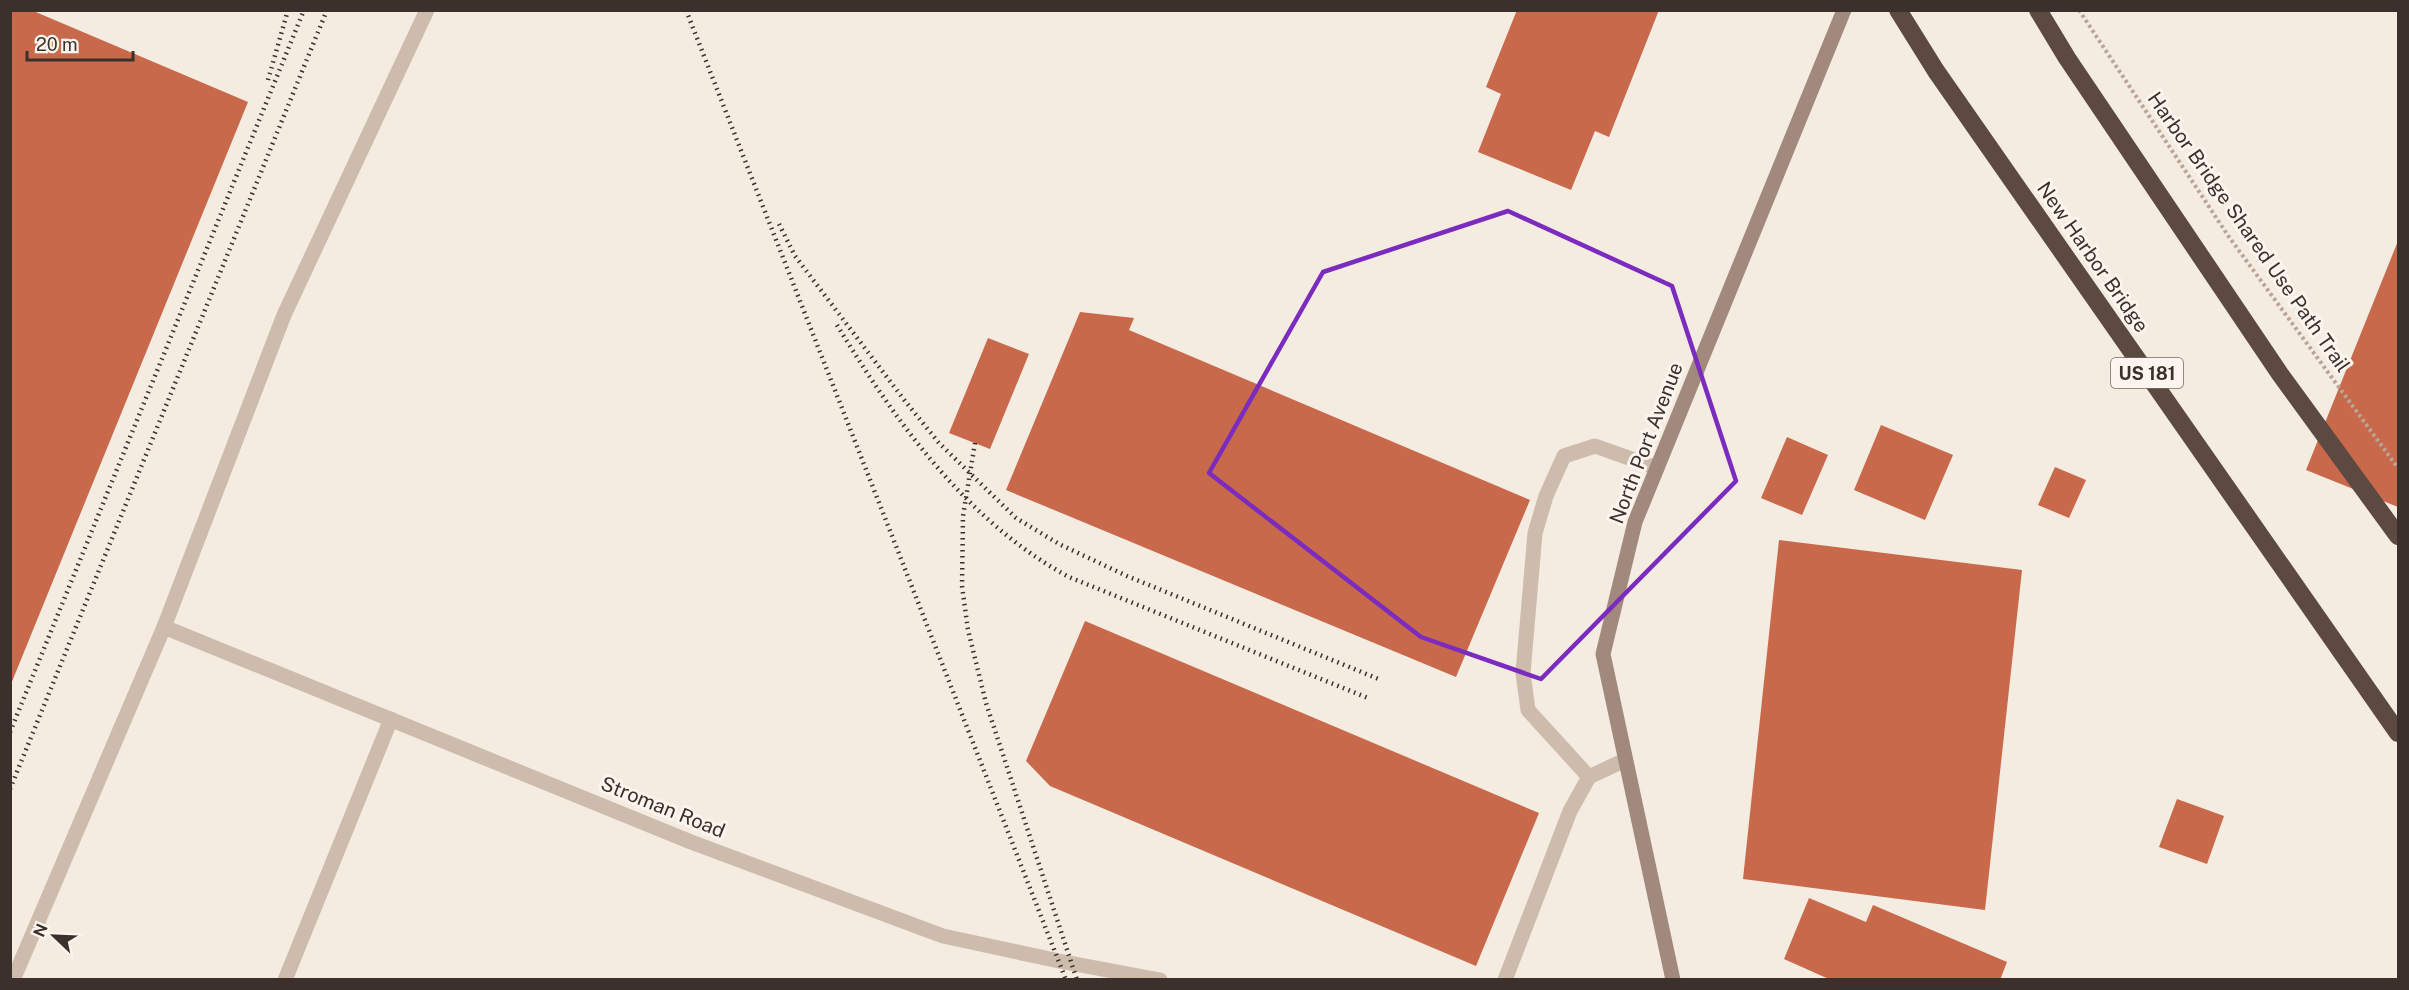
<svg xmlns="http://www.w3.org/2000/svg" width="2409" height="990" viewBox="0 0 2409 990" font-family="'Public Sans',sans-serif">
<style>
.building{fill:#c8694b}
.lines{fill:none;stroke-linecap:round;stroke-linejoin:round}
.path{stroke:#b9a596;stroke-width:4;stroke-dasharray:3 3;stroke-linecap:butt}
.lane{stroke:#cdbbac;stroke-width:15}
.street{stroke:#cdbbac;stroke-width:15}
.secondary{stroke:#a18a7d;stroke-width:15}
.highway{stroke:#5c4a42;stroke-width:18}
.rail{stroke:#3b302b;stroke-width:4.5;stroke-dasharray:1.5 4.5;stroke-linecap:butt}
.marked{fill:none;stroke:#7b2cbf;stroke-width:4.5;stroke-linejoin:round}
.labels{text-anchor:middle;dominant-baseline:central;stroke-width:6;stroke-linejoin:round;paint-order:stroke}
.shield{fill:#fbf5ee;stroke:#756b66;stroke-width:1.5}
.shield-label{font-size:18px;font-weight:bold;fill:#3b302b}
.street-label{font-size:20px;fill:#3b302b;stroke:#fbf5ee}
</style>
<rect width="100%" height="100%" fill="#f4ebe1"/>
<!-- building -->
<g class="building">
<polygon points="10,10 31,10 248,102 11,684"/>
<polygon points="1517,10 1659,10 1609,137 1595,131 1571,190 1478,152 1501,94 1486,87"/>
<polygon points="2398,241 2398,507 2306,470"/>
<polygon points="1080,312 1134,318 1129,330 1530,500 1456,677 1006,490"/>
<polygon points="988,338 1029,354 990,449 949,433"/>
<polygon points="1881,425 1953,455 1925,520 1854,490"/>
<polygon points="1787,437 1828,455 1802,515 1761,498"/>
<polygon points="2055,467 2086,480 2069,518 2038,505"/>
<polygon points="1779,540 2022,570 1985,910 1743,879"/>
<polygon points="1085,621 1539,813 1476,966 1050,786 1026,761"/>
<polygon points="2177,799 2224,816 2207,864 2159,847"/>
<polygon points="1809,898 1866,922 1873,905 2007,962 2000,980 1831,980 1784,959"/>
</g>
<g class="lines">
<!-- path -->
<polyline class="path" points="2079,10 2229,237 2398,468"/>
<!-- lane -->
<g class="lane">
<polyline points="1589,777 1528,710 1523,673 1535,533 1546,496 1564,456 1595,446 1657,468"/>
<polyline points="13,980 164,627 284,315 427,10"/>
<polyline points="285,980 391,719"/>
<polyline points="1505,980 1570,811 1589,777 1625,760"/>
</g>
<!-- street -->
<polyline class="street" points="164,627 691,842 943,936 1059,961 1160,980"/>
<!-- secondary -->
<polyline class="secondary" points="1673,980 1603,654 1635,522 1844,10"/>
<!-- highway -->
<g class="highway">
<polyline points="1898,10 1936,71 2398,733"/>
<polyline points="2038,10 2067,58 2280,374 2398,536"/>
</g>
<!-- rail -->
<g class="rail">
<polyline points="686,10 1066,980"/>
<polyline points="268,80 288,10"/>
<polyline points="779,224 795,256 905,401 939,443 1016,518 1059,544 1127,576 1381,680"/>
<path d="M837 325C896 422 967 522 1069 577L1368 698"/>
<polyline points="975,443 963,516 962,586 968,630 986,703 1077,980"/>
<polyline points="10,732 304,10"/>
<polyline points="10,789 327,10"/>
</g>
</g>
<!-- marked area -->
<path class="marked" d="M1508 211 1672 286 1736 481 1541 679 1421 637 1209 473 1323 272Z"/>
<g class="labels">
<!-- shield labels -->
<rect class="shield" x="2111" y="358" width="72" height="30" rx="4.5"/>
<g class="shield-label">
<text x="2147" y="373">US 181</text>
</g>
<!-- street labels -->
<g class="street-label">
<text transform="translate(2249 232) rotate(55)">Harbor Bridge Shared Use Path Trail</text>
<text transform="translate(2093 257) rotate(55)">New Harbor Bridge</text>
<text transform="translate(1646 443) rotate(-69)">North Port Avenue</text>
<text transform="translate(663 807) rotate(22)">Stroman Road</text>
</g>
</g>
<!-- border -->
<rect width="2409" height="990" fill="none" stroke="#3b302b" stroke-width="24"/>
<!-- north arrow -->
<g transform="translate(54 936) rotate(293)" stroke="#fbf5ee" stroke-width="4.5" paint-order="stroke">
<path d="M0-4.5L10 22L0 15L-10 22Z" fill="#3b302b"/>
<text y="-9" font-size="16" font-weight="bold" text-anchor="middle" fill="#3b302b">N</text>
</g>
<!-- scale -->
<path d="M27 51v9h106v-9" fill="none" stroke="#3b302b" stroke-width="3"/>
<text x="36" y="51" font-size="18" fill="#3b302b" stroke="#fbf5ee" stroke-width="4.5" paint-order="stroke">20 m</text>
</svg>
